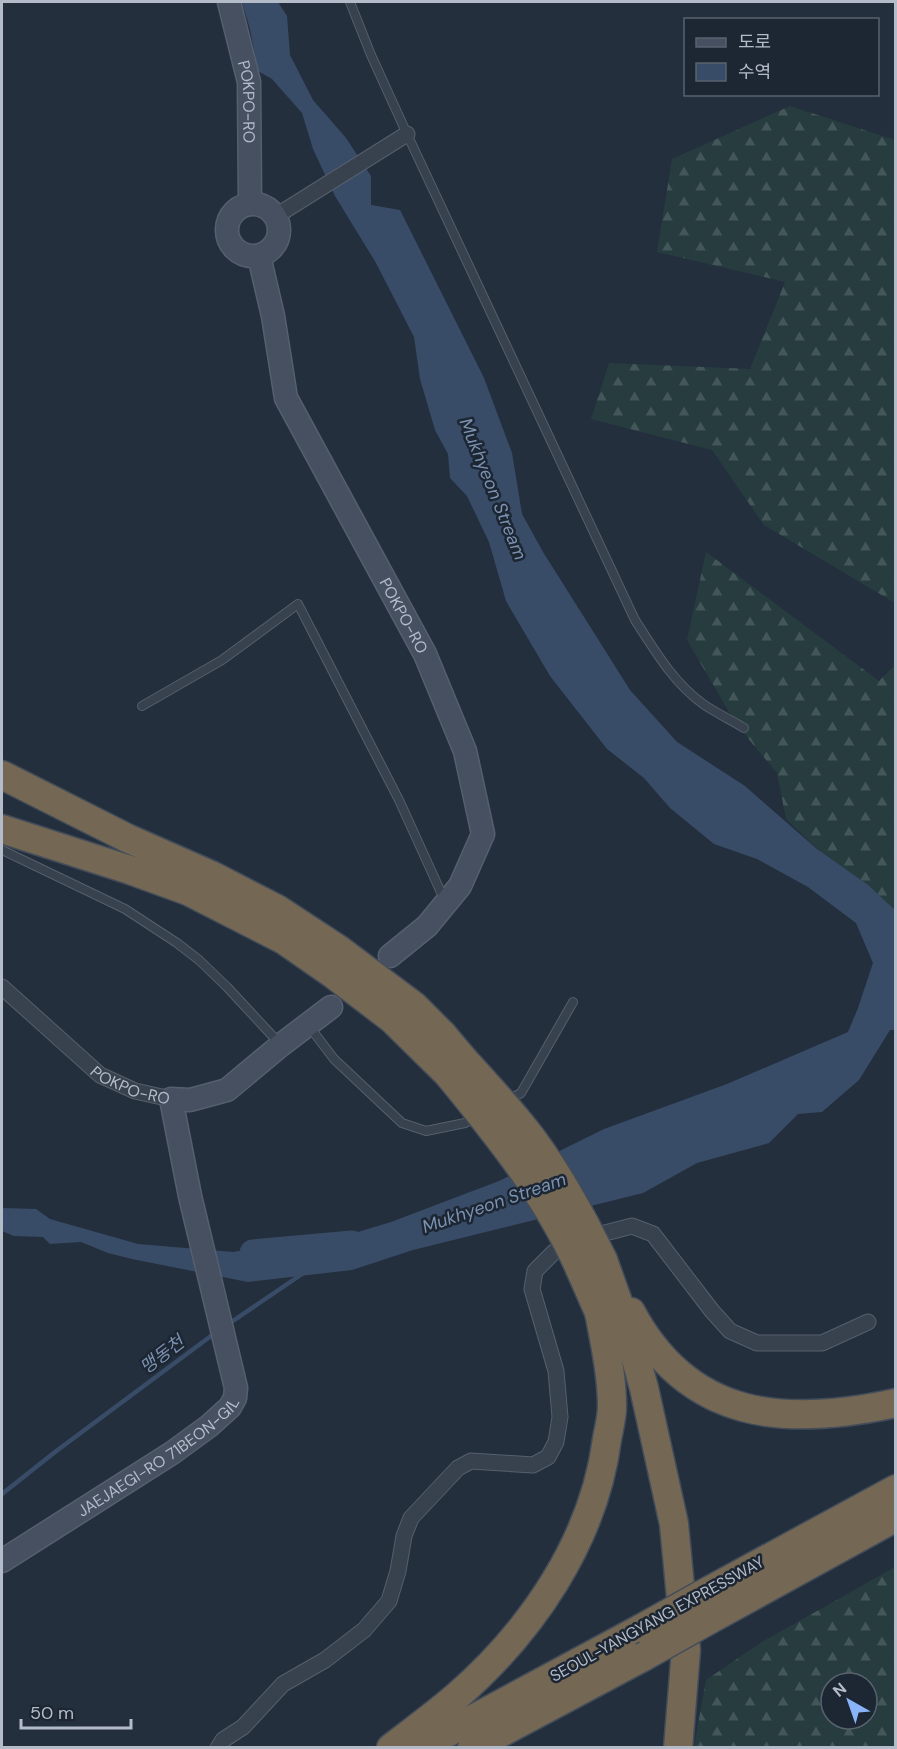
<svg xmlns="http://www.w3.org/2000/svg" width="897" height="1749" viewBox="0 0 897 1749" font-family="'DM Sans','Noto Sans KR',sans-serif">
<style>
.forest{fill:url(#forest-firs);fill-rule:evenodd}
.water{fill:#394c67}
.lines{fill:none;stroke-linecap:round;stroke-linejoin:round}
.stream{stroke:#394c67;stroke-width:4.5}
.river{stroke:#394c67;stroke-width:27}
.lane-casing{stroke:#565f6c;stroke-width:10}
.street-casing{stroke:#565f6c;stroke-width:17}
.secondary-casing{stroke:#565f6c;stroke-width:25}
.highway-casing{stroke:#434c59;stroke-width:31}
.lane{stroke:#38414e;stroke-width:8}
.street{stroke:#38414e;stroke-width:15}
.secondary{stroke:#465061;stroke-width:22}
.highway{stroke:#746855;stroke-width:28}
.highway-bridge-casing{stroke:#434c59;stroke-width:31;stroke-linecap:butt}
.highway-bridge{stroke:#746855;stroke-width:28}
.labels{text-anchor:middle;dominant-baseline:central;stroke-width:5;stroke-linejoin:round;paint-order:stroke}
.street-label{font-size:16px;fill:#b4bcc9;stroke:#1d2633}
.water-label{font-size:18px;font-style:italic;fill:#7c92b1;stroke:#1d2633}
</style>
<defs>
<pattern id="forest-firs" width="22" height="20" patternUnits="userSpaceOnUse" patternTransform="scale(1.5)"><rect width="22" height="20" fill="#263c3f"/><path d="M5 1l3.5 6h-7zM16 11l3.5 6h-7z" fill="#435659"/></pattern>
</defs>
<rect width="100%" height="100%" fill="#242f3e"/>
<!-- forest -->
<g class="forest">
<polygon points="790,106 895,140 895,603 764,525 712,450 591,419 609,363 750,369 785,282 657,252 672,159"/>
<polygon points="706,552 879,681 895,665 895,923 786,819 777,773 736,724 687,640"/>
<path d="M895 1567V1747H694L706 1680 762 1642ZM831 1683H867V1719H831Z"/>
</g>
<!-- water -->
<polygon class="water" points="242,2 278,2 287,16 290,55 313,100 346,138 371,176 371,205 400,210 484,378 512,453 522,514 543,552 630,690 677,742 745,786 817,849 868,885 895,910 895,1030 890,1030 859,1080 822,1112 798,1114 769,1143 697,1163 643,1193 413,1250 352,1270 248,1282 132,1259 108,1253 81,1242 50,1244 43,1237 14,1236 2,1231 2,1208 36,1209 50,1219 138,1244 233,1252 255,1248 308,1251 338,1238 391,1222 499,1181 604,1129 727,1084 848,1032 858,1008 873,963 856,923 808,887 757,859 714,844 670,808 644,778 607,749 550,676 506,601 489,542 467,496 450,478 448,454 435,430 420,379 414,337 376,263 335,196 313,149 302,113 272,79 258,71 250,29"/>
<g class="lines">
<!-- stream -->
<g class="stream">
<polyline points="227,1325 302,1274"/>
<polyline points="2,1494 55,1452 215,1333"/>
</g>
<!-- river -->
<polyline class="river" points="253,1253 352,1244"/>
<!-- lane casing -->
<g class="lane-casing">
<g id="lane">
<path d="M350 2 371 55 407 134 635 620C655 651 673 682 703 704 716 713 731 720 744 728"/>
<polyline points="142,706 222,660 298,604 399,800 444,899"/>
<polyline points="2,850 125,909 177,943 199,960 227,987 280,1044"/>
<polyline points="309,1026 334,1059 402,1123 426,1131 465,1123 476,1117"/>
<polyline points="508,1100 521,1093 573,1002"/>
</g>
</g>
<!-- street casing -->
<g class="street-casing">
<g id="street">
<polyline points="276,216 407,134"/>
<path id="s1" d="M2 987 100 1075 135 1091 171 1099"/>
<polyline points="218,1748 223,1740 243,1727 283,1684 325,1660 364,1630 389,1601 398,1571 404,1536 411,1518 458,1468 471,1461 533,1465 548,1457 556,1442 560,1417 556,1371 532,1289 535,1271 554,1252 605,1233 632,1226 653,1234 712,1311 730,1331 757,1343 822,1343 868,1322"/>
</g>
</g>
<!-- secondary casing -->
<g class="secondary-casing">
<g id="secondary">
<path id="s2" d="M229 2 249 82 250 204"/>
<circle cx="253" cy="230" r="26"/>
<path id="s3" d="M259 256 273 316 286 398 425 654 465 751 483 834 460 886 427 926 390 956"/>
<path id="s4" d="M2 1561 172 1453 209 1426 230 1407 235 1398 236 1388 190 1196 171 1099 190 1100 227 1090 281 1045 331 1007"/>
</g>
</g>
<!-- highway casing -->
<g class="highway-casing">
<g id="highway">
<polyline points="2,775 129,839 213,876 277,909 338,949 414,1006 443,1035 464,1060"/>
<polyline points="2,829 130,870 188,891 284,940 333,974 392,1019 448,1074"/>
<polyline points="603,1260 628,1330 644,1388 674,1524 686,1650 678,1748"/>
<polyline points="580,1269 606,1328"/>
<path d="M631 1312C689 1421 786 1427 896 1403"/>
<polyline points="701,1595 896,1489"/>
<polyline points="709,1620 896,1517"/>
<path d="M391 1748C413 1731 435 1715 456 1697 532 1631 594 1540 607 1439 609 1428 612 1417 612 1407 612 1375 605 1344 599 1312"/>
<polyline points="419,1748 642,1628"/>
<polyline points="472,1748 643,1657"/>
</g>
</g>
<!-- lane -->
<use href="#lane" class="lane"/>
<!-- street -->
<use href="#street" class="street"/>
<!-- secondary -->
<use href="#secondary" class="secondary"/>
<!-- highway -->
<use href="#highway" class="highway"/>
<!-- highway-bridge casing -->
<g class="highway-bridge-casing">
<g id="highway-bridge">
<path d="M464 1060C488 1086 512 1112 533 1140 561 1178 583 1219 603 1260"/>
<path d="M448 1074C498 1135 548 1197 580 1269"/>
<polyline points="642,1628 701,1595"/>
<polyline points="643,1657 709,1620"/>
</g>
</g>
<!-- highway-bridge -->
<use href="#highway-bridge" class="highway-bridge"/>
</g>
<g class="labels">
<!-- street labels -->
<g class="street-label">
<text stroke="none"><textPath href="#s2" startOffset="102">POKPO-RO</textPath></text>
<text stroke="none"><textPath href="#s3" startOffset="392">POKPO-RO</textPath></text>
<text stroke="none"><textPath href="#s1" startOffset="164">POKPO-RO</textPath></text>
<text stroke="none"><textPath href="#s4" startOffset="188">JAEJAEGI-RO 71BEON-GIL</textPath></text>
<text transform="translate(657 1619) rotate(-29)">SEOUL-YANGYANG EXPRESSWAY</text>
</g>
<!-- water labels -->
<g class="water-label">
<text transform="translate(493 489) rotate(68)">Mukhyeon Stream</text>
<text transform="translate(494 1203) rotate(-19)">Mukhyeon Stream</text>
<text transform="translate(162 1355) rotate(-37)">맹동천</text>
</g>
</g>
<!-- border -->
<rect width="897" height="1749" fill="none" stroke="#b4bcc9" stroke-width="6"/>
<!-- legend -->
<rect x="684" y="18" width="195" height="78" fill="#1d2633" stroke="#59626f" stroke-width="1.5"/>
<rect x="696" y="38" width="30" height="9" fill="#465061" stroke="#59626f" stroke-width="1.5"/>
<text x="738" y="48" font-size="18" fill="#b4bcc9">도로</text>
<rect x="696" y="63" width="30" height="18" fill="#394c67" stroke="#59626f" stroke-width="1.5"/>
<text x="738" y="78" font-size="18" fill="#b4bcc9">수역</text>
<!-- north arrow -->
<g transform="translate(849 1701) rotate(320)"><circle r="28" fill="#1d2633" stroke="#59626f" stroke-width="1.5"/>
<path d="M0-4.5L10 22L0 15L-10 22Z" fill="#8ab4f8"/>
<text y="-9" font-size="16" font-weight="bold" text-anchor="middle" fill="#b4bcc9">N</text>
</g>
<!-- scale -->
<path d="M21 1719v9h110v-9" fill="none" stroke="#b4bcc9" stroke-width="3"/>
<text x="30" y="1719" font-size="18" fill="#b4bcc9" stroke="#1d2633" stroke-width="4.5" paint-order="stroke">50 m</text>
</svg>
